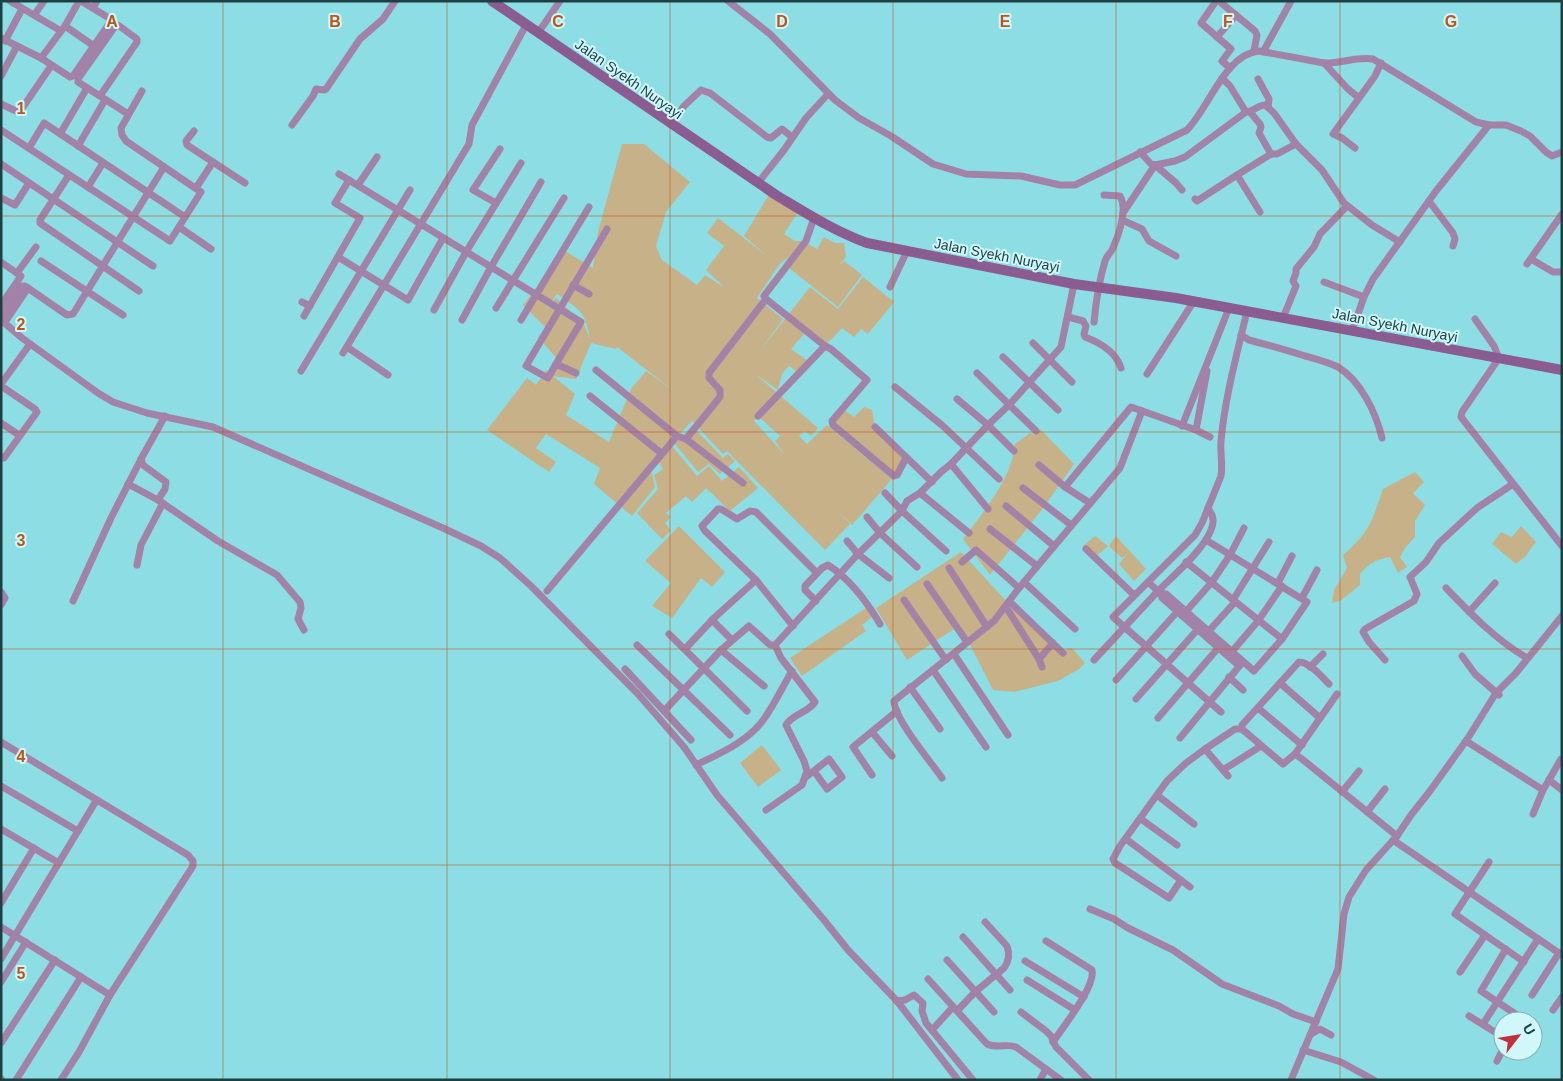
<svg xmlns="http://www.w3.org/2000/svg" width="1563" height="1081" viewBox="0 0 1563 1081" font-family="Arial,sans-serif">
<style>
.green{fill:#c7b189;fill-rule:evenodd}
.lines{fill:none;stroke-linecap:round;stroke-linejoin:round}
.street{stroke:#a282a6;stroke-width:7}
.secondary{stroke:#8b5c91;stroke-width:10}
.grid{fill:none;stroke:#c05417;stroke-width:1;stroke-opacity:0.55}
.labels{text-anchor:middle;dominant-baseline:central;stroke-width:4;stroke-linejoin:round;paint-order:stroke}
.street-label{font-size:14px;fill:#1e4043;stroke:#d0f7fa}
.grid-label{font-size:16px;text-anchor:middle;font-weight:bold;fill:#c05417;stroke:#d0f7fa;stroke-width:4;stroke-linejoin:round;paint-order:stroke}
</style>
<rect width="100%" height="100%" fill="#8cdee4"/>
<!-- green -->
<g class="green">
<path d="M622 144H644L690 182 666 212 656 246 662 260 697 285 705 275 725 288 706 270 724 246 707 233 718 218 767 256 744 236 770 193 798 212 784 234 795 241H803L817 249 824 237 835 243H844L846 257 838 266 844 261 862 275 838 307 784 264 789 256 779 265 757 298 783 319 759 352 810 287 838 309 863 277 894 302 868 334 861 329 854 337 842 328 825 346 805 333 791 349 808 361 798 372 789 366 782 374 778 390 755 374 818 428 811 436 805 431 799 436 807 444 827 425 892 479 852 525 837 510 850 524 825 550 727 451 723 454 692 421 650 465 655 487 632 516 594 484 600 468 546 434 536 448 556 462 549 472 487 430 527 378 536 385 546 370 552 375 559 361 538 337 546 328 523 305 565 251 593 268 598 232ZM557 294C579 310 585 310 590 339L583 322 556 298 544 312ZM591 343 616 349 617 347 674 391 646 371 631 389 609 442 566 415 575 394 553 376 576 379ZM758 416 780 436 775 441 785 455 754 421Z"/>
<polygon points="864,407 872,410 875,427 904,458 895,475 834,423 844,410 854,417"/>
<polygon points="692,426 723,458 728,454 735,461 720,474 709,464 698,472 675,444"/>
<path d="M1040 429 1074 464 1044 507 990 575 963 539C983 512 1012 479 1015 444L1030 433 1035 435Z"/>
<polygon points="672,446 697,476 709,466 722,481 739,467 758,488 730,511 706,488 692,502 686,496 666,513 671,517 665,523 671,530 662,539 637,513 658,489 654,475 663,469 657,460"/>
<path d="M1415 472 1424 482 1413 493 1425 505 1415 521V537L1406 547 1400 557 1407 567 1398 573 1390 557C1375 560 1370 563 1360 574V585L1340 601 1332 603 1334 590 1347 568 1343 555C1370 532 1372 521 1383 489Z"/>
<polygon points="679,526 725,572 712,587 701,578 672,618 652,606 671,583 645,561"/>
<polygon points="1521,526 1536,542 1525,557 1516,564 1492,544 1501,532 1512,537"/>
<polygon points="1095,536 1108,546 1095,557 1083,546"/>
<polygon points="1116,536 1146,569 1134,581 1119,564 1127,554 1122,558 1109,546"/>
<polygon points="961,552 1022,618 1065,650 1072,648 1085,663 1079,669 1058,681 1014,692 993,690 960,625 907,660 876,608"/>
<polygon points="866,608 872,617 862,625 866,631 802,676 790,658"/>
<polygon points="762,745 781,770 758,787 740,763"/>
</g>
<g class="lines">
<!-- street -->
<g class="street">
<polyline points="10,1 61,31"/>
<path d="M728 1 770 34 835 100 859 118 891 136 933 164 966 174 1021 176 1060 185H1075L1187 130C1209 108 1225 54 1259 51L1324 63C1340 64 1357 56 1373 59L1476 122 1489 125H1506L1521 131 1530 136 1546 152 1552 156 1562 152"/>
<polyline points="1216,1 1201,23 1231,49 1222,61 1230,68"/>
<polyline points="1219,1 1255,31 1257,35 1254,51"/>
<polyline points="93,8 97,1"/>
<polyline points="35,14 44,1"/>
<polyline points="65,26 94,46"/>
<polyline points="538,33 560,1"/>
<polyline points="1217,37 1236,15"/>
<polyline points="1,38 41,58 70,77 73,76 111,21 109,18 81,1"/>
<polyline points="5,41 22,9"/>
<polyline points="1263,52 1291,1"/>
<polyline points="41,58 65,26 79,1"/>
<polyline points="1324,63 1348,89 1359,98"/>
<polyline points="1,76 17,46"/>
<polyline points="1222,78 1230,86 1246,112"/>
<polyline points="1258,79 1269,99 1268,107"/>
<polyline points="100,96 137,42 137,39 118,25 116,25 78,79 78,82 128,114"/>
<polyline points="1,104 16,111 21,110 51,66"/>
<polyline points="1250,112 1260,124 1261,127 1259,133 1271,154 1277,154 1296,144"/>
<polyline points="292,125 313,96 316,89 324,90 326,89 360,39 383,19 395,1"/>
<polyline points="671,125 684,106 701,90 710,93 767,137 771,138 782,129 792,137"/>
<polyline points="1,130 170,241 201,192 126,141 122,135 121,128 142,91"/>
<polyline points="194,131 186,141 187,145 245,183"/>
<polyline points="60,134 87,88"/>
<polyline points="78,146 105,100"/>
<polyline points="29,148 44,123 185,217"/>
<polyline points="1355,148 1342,138 1333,134 1375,76 1381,63"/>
<polyline points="1140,152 1151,164 1155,165 1176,183 1182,190"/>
<polyline points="1,164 153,266"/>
<polyline points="339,174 581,322 556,364 576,373"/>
<polyline points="69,175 40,220 40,223 139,291"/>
<polyline points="758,183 784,150 806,118 828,94"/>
<polyline points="358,185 377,157"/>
<polyline points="88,187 103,163"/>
<polyline points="196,188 213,162"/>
<polyline points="1,198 15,205 29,183"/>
<polyline points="1195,199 1197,201 1237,175"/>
<polyline points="1429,201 1453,233 1455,239 1453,246"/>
<polyline points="496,203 473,190 500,149"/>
<polyline points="1260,212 1237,175 1271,154"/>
<path d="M1123 213 1155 165 1175 161 1185 157 1246 112C1253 112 1258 105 1265 105L1274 113 1296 144 1322 170 1344 203 1372 225 1400 242"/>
<polyline points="814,218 806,241 764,296 766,299 825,346"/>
<polyline points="1122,220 1142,229 1149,241 1176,256"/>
<polyline points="179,227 211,249"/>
<polyline points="338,257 408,300 443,238"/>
<polyline points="1531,259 1553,272 1562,272"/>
<polyline points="41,261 123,315"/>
<polyline points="1,262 21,276 1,305"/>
<polyline points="1527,264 1562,214"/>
<polyline points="17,273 36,247"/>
<polyline points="1324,282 1364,297"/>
<polyline points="573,285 589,294"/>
<polyline points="890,287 907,251"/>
<polyline points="302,302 310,306"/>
<polyline points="496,308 564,198"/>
<polyline points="434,310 466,252 521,163"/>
<polyline points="304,316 360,218 335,203 349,180"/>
<polyline points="1,317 22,286 25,286 67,315 73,314 164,167"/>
<path d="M1068 317 1083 321 1086 326 1084 334 1085 337C1101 343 1116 352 1121 368"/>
<polyline points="1283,318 1296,286 1293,281 1296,273 1296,269 1314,247 1320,234 1347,206"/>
<polyline points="1475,319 1494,346 1499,358 1462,412 1461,417 1562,546"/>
<polyline points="1,320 22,338 98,393 113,402 147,413 213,427 443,528 481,546 500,558 531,586 638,694 684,747 717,795 824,920 848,950 897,1001 958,1080"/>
<polyline points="462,320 491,267 541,182"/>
<polyline points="521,320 589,207"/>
<polyline points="5,322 28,288"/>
<path d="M1094 322C1096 301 1099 281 1105 261 1106 256 1111 253 1113 248 1119 234 1128 210 1120 196L1104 195"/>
<polyline points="1352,331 1364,297 1373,279 1436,191 1489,125"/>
<path d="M1241 335 1249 340C1268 345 1286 350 1305 356 1316 359 1328 362 1338 367 1361 381 1376 413 1382 438"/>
<polyline points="1033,343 1072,382"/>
<polyline points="347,347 388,375"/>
<polyline points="343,353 469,144 472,125 526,25"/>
<polyline points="1003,357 1058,410"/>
<polyline points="556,364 548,378 526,366 607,229"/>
<polyline points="596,370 677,436"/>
<polyline points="301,371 410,190"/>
<polyline points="977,373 1036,431"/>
<polyline points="1147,374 1194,301"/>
<polyline points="1,384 30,344"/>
<polyline points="1,386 35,409 37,412 4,458 1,458"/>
<polyline points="895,387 943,426 999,479"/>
<polyline points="590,396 661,453"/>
<polyline points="957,399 988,425 1014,451"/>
<polyline points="165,416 141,459 143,465 166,482 165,489 158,500 218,541 277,575 300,602 301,608 298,619 304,630"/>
<polyline points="758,416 825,346 831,349 867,380 832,421 833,425 894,476 897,475 906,458"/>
<polyline points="1,423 19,435"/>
<polyline points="1182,426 1229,308"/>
<polyline points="875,427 932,482"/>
<polyline points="1196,430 1207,371"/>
<polyline points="686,439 720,397 720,390 709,378 709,373 766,299"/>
<polyline points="951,464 988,509"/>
<polyline points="1039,465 1065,487 1090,503"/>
<polyline points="128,484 158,500"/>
<polyline points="1065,487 1131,407 1196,430 1210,437"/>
<polyline points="1023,488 1071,525"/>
<polyline points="885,493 902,511 946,551"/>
<polyline points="920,493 969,533"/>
<polyline points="1006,506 1054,546"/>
<polyline points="867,517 880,533 917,567"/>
<polyline points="990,529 1037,566"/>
<polyline points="847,541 858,554 889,578"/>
<polyline points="1086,549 1134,595"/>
<polyline points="962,562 976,550 1019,588"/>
<polyline points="1186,562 1282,639"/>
<polyline points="137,565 141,545 163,503"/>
<polyline points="949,568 987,627"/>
<polyline points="1024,582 1075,629"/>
<path d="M1148 582 1158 591C1174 575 1211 544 1213 522 1214 516 1210 512 1208 508"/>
<polyline points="1278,583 1292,556"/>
<polyline points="927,584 967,642"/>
<path d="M1446 588C1471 614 1496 640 1527 658"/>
<polyline points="547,591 677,436 686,439 743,483"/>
<polyline points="1,592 5,598 1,605"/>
<polyline points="1161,593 1162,598 1239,666"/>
<polyline points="1302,598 1317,570"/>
<polyline points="904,600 946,660"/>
<polyline points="1233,600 1269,542"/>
<polyline points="73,601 111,518 141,459"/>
<path d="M816 601 805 590V586L822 568 828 565C850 579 867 602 880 624"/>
<polyline points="1010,602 1063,653"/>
<polyline points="1006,607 1039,659 1042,667"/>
<polyline points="1469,612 1495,583"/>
<polyline points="1182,616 1212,582 1230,555 1244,528"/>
<polyline points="712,620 732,640"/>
<polyline points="793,626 756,580 705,531 702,526 718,509 721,509 737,519 750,511 756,512 817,573"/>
<polyline points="1207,633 1235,602"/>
<polyline points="669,634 747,711"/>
<polyline points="637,645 730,735"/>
<polyline points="685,649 714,618 756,580"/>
<polyline points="721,650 764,686"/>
<polyline points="954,654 1008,735"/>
<polyline points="1229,655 1258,621 1282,586"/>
<polyline points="1462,656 1475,674 1499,695"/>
<polyline points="1039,659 1053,643"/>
<polyline points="1094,660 1158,591 1161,593 1166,594 1254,671 1282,639 1307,602 1206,540"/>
<polyline points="1385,660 1369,642 1363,632 1365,629 1414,601 1417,594 1410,577 1426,562 1439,543 1477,508 1513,484"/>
<polyline points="1310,667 1323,654"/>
<polyline points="625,669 691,740"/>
<polyline points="933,670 986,747"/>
<polyline points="1229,677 1243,690"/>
<polyline points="1116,680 1177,612"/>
<polyline points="1280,683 1320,718"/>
<polyline points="910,687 940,729"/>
<polyline points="1136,699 1198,629"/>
<polyline points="1258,708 1302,745"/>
<polyline points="664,711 721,650 749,626 770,645 775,645 858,554 902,511 907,501 920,493 941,472 951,464 988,425 1009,405 1061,347 1074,284"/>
<path d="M1221 712 1113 617 1195 535 1202 523 1221 476C1223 464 1220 453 1221 441 1225 397 1237 354 1247 311"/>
<polyline points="1158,718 1219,647"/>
<path d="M1242 729V725L1299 662C1310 662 1322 677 1329 684"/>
<polyline points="872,732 892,756"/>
<polyline points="1180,738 1241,664"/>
<polyline points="1466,741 1543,790 1533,814"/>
<polyline points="1,742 188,855 193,861 193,866 110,995"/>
<polyline points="1295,754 1337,694"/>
<path d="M696 765C721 753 751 740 766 716 776 701 783 686 792 671"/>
<polyline points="1223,770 1261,746"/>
<polyline points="872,775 853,747 897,711"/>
<polyline points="1228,776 1205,749 1235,729 1242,729 1283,764 1295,754 1302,759 1397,836"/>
<polyline points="806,777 829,759 842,777 827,789 814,771"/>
<path d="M942 778C931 762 895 720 894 701L994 621 1019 588 1120 468 1142 411"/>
<polyline points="1549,780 1561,759 1562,759"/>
<polyline points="1,786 78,831"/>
<polyline points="1543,790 1549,780 1562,790"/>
<polyline points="1342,792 1359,771"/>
<polyline points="1157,795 1194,824"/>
<path d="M766 810 802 785 807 771 804 761 786 725C792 714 808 713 815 702L781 658 775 645"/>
<polyline points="1367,812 1385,789"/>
<polyline points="1141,819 1177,845"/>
<polyline points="1,829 59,863"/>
<polyline points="1126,839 1190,887"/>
<polyline points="1393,840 1562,955"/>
<polyline points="1489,862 1455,914 1524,962"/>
<polyline points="1181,880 1169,898 1115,863 1113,859 1120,846 1167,781 1186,763 1205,749"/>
<polyline points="1,903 34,848"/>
<polyline points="1090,909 1114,919 1128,928 1173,950 1222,984 1279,1006 1293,1014 1316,1022"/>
<polyline points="1,927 110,995 79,1052 61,1080"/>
<polyline points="963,937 1010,990"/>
<path d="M1046 941 1092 970C1096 986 1063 1027 1053 1042"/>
<polyline points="1506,949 1481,991 1526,1021"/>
<polyline points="1,959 96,801"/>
<polyline points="947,960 994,1012"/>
<polyline points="1025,961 1084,997"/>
<polyline points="1460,972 1485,935"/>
<path d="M928 979 987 1044C997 1049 1007 1043 1016 1047L1061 1080"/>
<polyline points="1027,980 1075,1010"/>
<polyline points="1,982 26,942"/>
<polyline points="1532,995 1559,953"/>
<polyline points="897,1001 905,1000 914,995 923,1003 922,1011 926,1023 973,1080"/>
<polyline points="1553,1010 1562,997"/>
<path d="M957 1011 975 992 1004 968C1009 961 1010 954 1007 946L985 922"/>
<polyline points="1021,1012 1046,1031 1051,1036 1056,1047 1089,1080"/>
<polyline points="1469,1016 1503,1037"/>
<polyline points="1483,1024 1538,939"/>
<polyline points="932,1030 953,1007"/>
<polyline points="1311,1034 1320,1029 1331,1035"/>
<polyline points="1,1043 55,960"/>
<polyline points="1303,1050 1341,1062 1374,1080"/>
<polyline points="1497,1061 1503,1049"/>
<polyline points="1,1079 2,1080"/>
<polyline points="16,1080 81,977"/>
<polyline points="1040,1080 1046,1069"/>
<polyline points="1291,1080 1338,969 1344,914 1349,897 1366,870 1397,836 1411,815 1430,791 1468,738 1496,693 1516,673 1562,616"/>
</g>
<!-- secondary -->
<path class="secondary" d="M492 1 776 195C806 213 834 231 867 243L1074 284 1176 298 1562 370"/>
</g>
<!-- grid -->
<path class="grid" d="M223 1V1080M447 1V1080M670 1V1080M893 1V1080M1116 1V1080M1340 1V1080M1 216H1562M1 432H1562M1 649H1562M1 865H1562"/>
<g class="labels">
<!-- street labels -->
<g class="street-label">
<text transform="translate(629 79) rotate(35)">Jalan Syekh Nuryayi</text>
<text transform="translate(997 255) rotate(11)">Jalan Syekh Nuryayi</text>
<text transform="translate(1395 325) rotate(11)">Jalan Syekh Nuryayi</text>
</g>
</g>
<g class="grid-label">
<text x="112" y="27">A</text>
<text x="335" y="27">B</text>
<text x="558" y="27">C</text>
<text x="782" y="27">D</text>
<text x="1005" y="27">E</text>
<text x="1228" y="27">F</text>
<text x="1451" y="27">G</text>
<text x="21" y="114">1</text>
<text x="21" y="330">2</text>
<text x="21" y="546">3</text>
<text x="21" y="762">4</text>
<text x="21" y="979">5</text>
</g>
<!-- border -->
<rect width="1563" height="1081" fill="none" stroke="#1e4043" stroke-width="5"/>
<!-- north arrow -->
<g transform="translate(1518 1036) rotate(59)"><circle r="24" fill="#d0f7fa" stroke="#89aeb1"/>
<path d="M0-4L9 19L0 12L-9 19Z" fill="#c1313a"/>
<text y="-8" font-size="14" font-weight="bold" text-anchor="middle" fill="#1e4043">U</text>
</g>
</svg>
